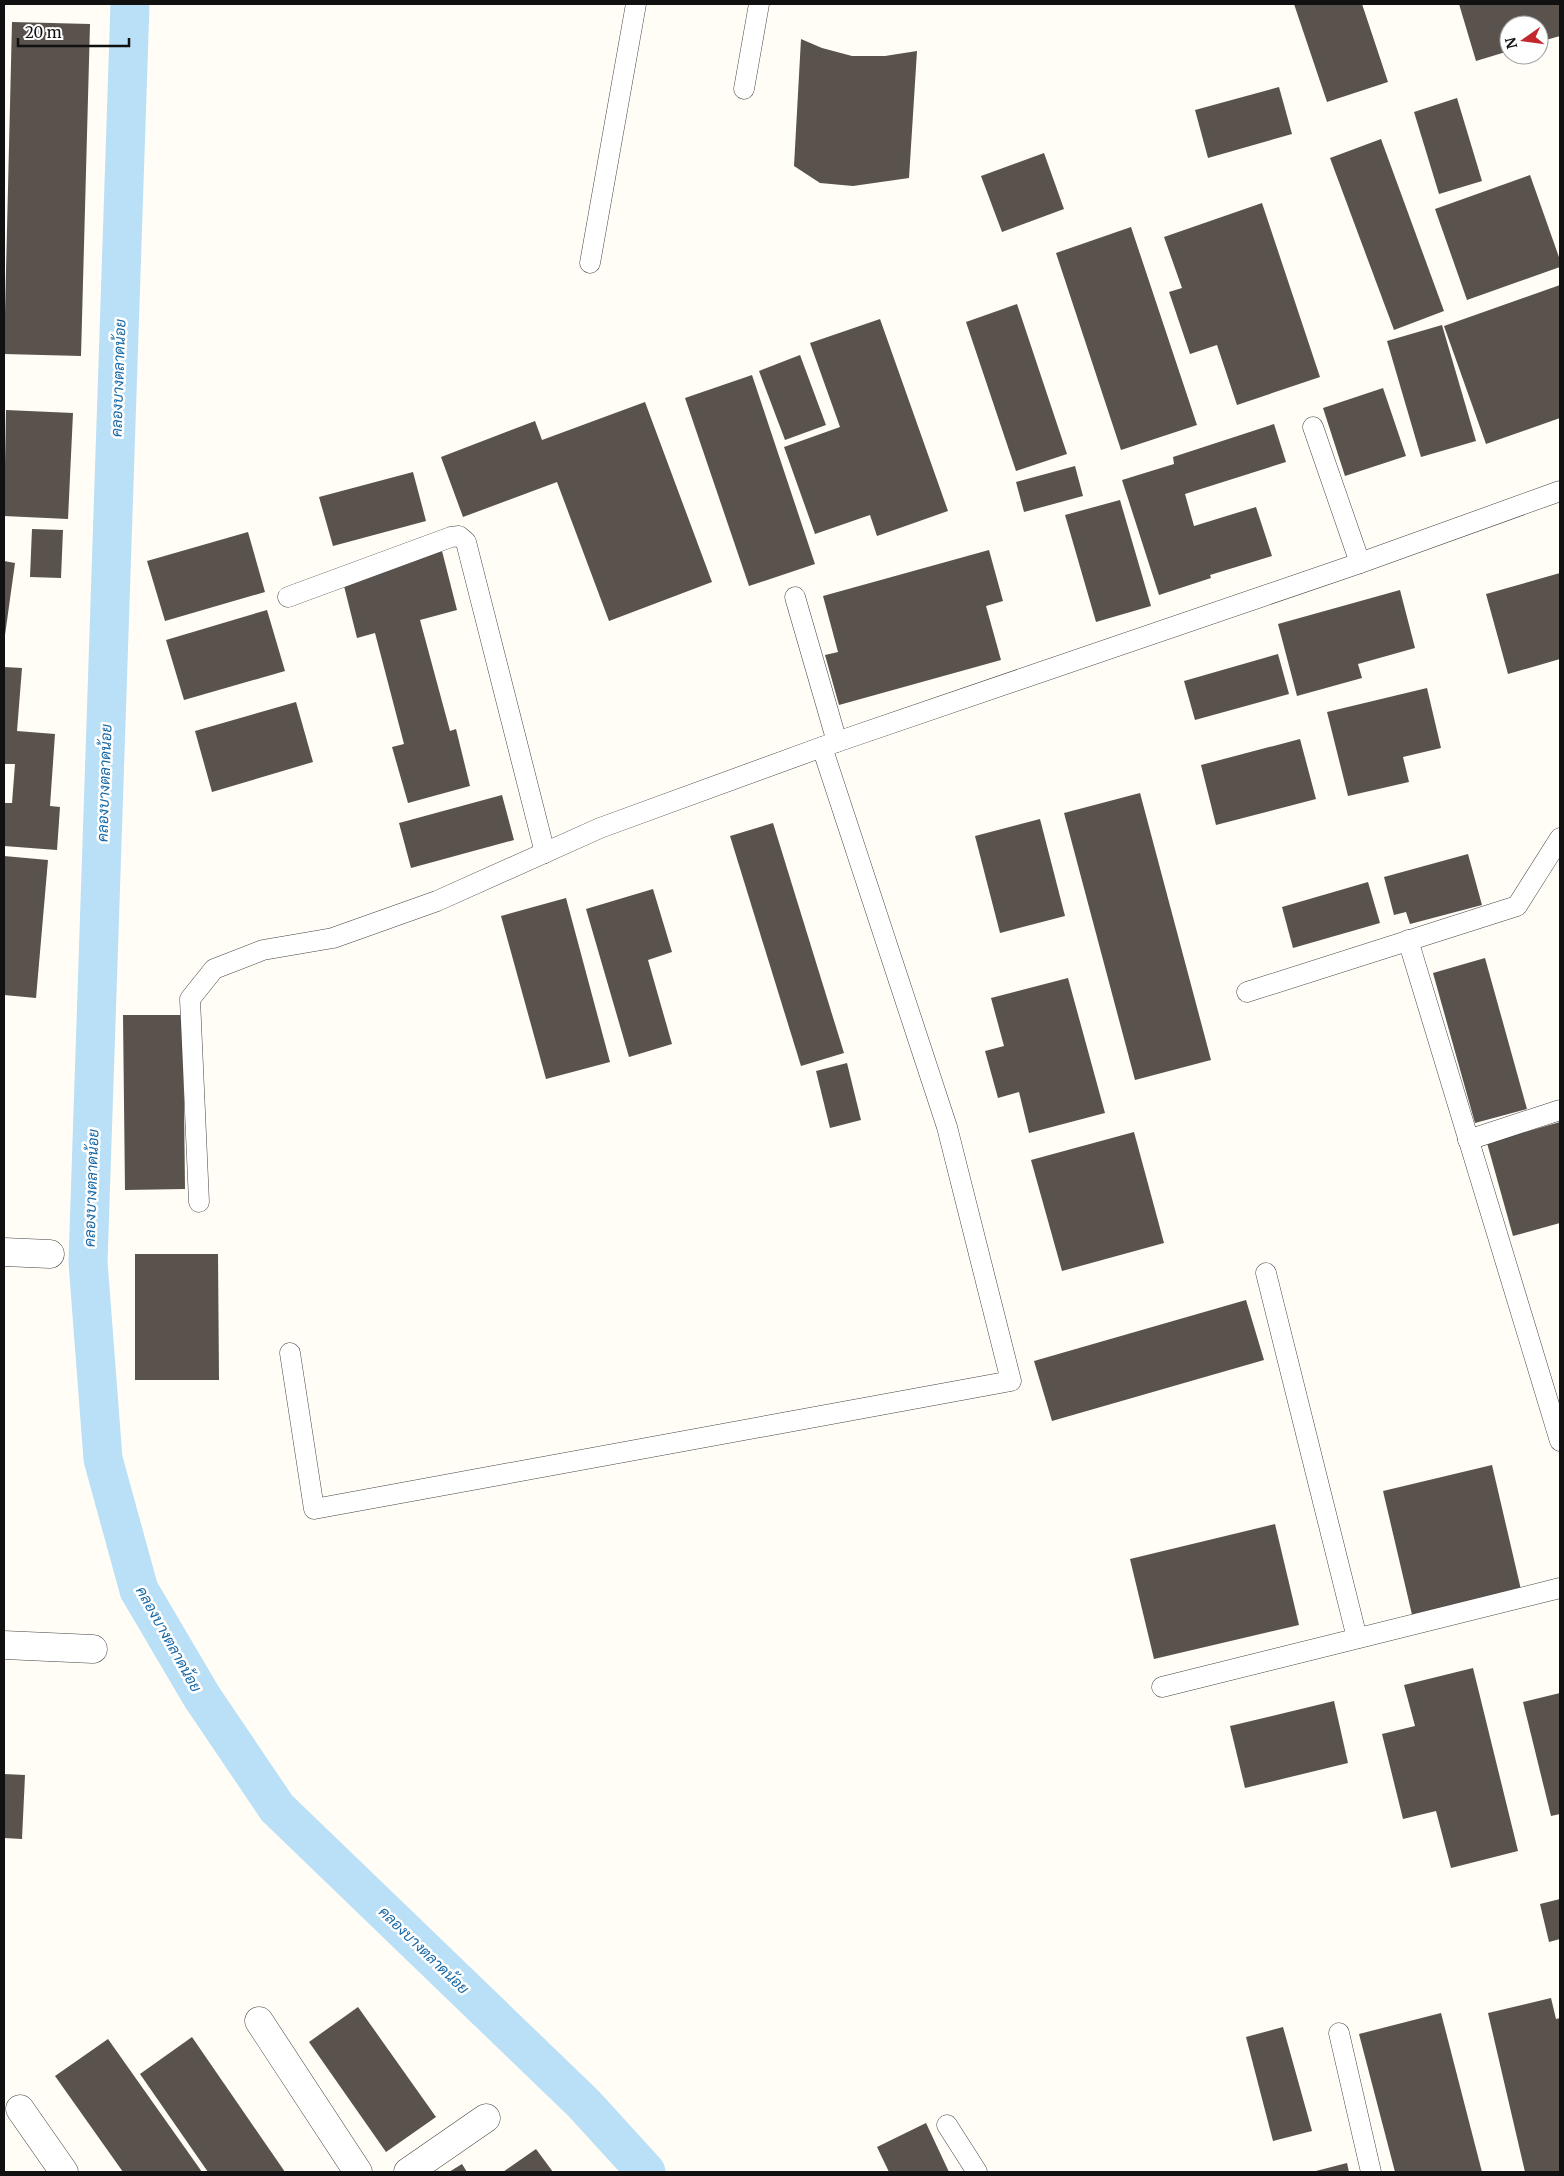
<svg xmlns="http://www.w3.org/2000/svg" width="1564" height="2176" viewBox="0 0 1564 2176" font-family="Merriweather,Sarabun,serif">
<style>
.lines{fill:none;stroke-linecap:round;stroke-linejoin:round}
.canal{stroke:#b9e0f7;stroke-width:39}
.building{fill:#5a524d}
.service-casing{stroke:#444;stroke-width:21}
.minor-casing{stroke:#444;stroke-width:29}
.service{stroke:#fff;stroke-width:20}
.minor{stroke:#fff;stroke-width:28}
.labels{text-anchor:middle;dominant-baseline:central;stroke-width:5;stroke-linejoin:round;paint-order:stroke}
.water-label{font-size:15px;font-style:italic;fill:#1768a6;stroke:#fff}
</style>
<rect width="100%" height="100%" fill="#fffdf5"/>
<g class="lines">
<!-- canal -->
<polyline class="canal" points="130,4 88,1262 103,1459 139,1590 202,1697 277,1808 584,2104 646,2172"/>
</g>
<!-- building -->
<g class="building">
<polygon points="1294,4 1362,4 1388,82 1327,102"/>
<polygon points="1459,4 1560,4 1560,36 1539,42 1539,25 1509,25 1509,51 1476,61"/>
<polygon points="12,22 90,24 81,356 4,354"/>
<polygon points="801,39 822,48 852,56 885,56 917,51 909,178 853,186 820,183 794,166"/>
<polygon points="1279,87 1292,134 1208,158 1195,110"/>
<polygon points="1457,98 1482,181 1439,194 1414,112"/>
<polygon points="1381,139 1444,311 1394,330 1330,158"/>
<polygon points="1044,153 1064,209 1002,232 981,176"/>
<polygon points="1530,175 1560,260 1560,267 1467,300 1435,209"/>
<polygon points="1262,203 1320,377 1237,405 1217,345 1190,354 1169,292 1182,288 1164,237"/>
<polygon points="1131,227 1197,425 1121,450 1056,253"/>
<polygon points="1560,285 1560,418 1486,444 1444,326"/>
<polygon points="1017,304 1067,454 1016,471 966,322"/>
<polygon points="880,319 948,511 877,536 870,515 815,534 784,447 840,427 810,343"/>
<polygon points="1442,325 1476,441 1421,457 1387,341"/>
<polygon points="800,355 826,425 785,440 759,371"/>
<polygon points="752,375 815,564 749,586 685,398"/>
<polygon points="1383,388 1406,456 1345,476 1323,408"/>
<polygon points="645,402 712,582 609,621 557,482 463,517 441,457 535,421 542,440"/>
<polygon points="6,410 73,413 68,519 4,516"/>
<polygon points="1274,424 1286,462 1185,494 1194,526 1256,507 1272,556 1210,575 1211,578 1159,595 1122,480 1174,464 1173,457"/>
<polygon points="1075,466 1083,496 1024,512 1016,482"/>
<polygon points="413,472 426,521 333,546 319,497"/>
<polygon points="1120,500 1151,606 1096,622 1065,515"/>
<polygon points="32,529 63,530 61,578 30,577"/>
<polygon points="248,532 265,592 165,621 147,561"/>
<polygon points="989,550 1003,601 986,606 1001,660 839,705 825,655 838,652 823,596"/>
<polygon points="442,551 457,610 420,620 450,731 456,729 470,786 408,803 392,747 404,744 375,633 357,638 342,578"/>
<polygon points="4,561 15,563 5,635 4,635"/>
<polygon points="1560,573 1560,659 1508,674 1486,594"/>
<polygon points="1400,590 1415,648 1358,664 1362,678 1297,696 1278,624"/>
<polygon points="267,610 285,671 184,700 166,640"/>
<polygon points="1278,654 1289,694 1195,720 1184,681"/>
<polygon points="4,667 22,668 17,731 55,734 50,806 60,807 57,850 4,846 4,803 12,803 15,764 4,764"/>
<polygon points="1427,688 1441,748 1403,757 1409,782 1348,796 1327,712"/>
<polygon points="296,702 313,762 212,792 195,731"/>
<polygon points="1300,739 1316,799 1216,825 1201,765"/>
<polygon points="1140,793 1211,1060 1135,1080 1064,813"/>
<polygon points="502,795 514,840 411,868 399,823"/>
<polygon points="1040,819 1065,916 1000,933 975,836"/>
<polygon points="773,823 844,1053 801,1066 730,836"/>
<polygon points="1468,854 1482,905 1410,924 1406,912 1394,915 1384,877"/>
<polygon points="4,856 48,860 36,998 4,995"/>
<polygon points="1368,882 1380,923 1293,948 1282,907"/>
<polygon points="653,889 672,952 648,960 672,1044 629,1057 586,909"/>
<polygon points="566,898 610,1062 546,1079 501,916"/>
<polygon points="1485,958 1527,1109 1475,1123 1433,973"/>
<polygon points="1068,978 1105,1113 1029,1133 1019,1092 998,1098 985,1051 1004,1046 991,998"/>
<polygon points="123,1015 183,1015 185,1189 125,1190"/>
<polygon points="847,1063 861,1120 830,1128 816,1071"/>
<polygon points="1560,1122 1560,1223 1513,1236 1487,1143"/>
<polygon points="1134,1132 1164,1243 1062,1271 1031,1160"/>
<polygon points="135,1254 218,1254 219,1380 135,1380"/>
<polygon points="1246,1300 1264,1360 1052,1421 1034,1361"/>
<polygon points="1492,1465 1522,1594 1413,1619 1383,1491"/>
<polygon points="1275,1524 1299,1625 1154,1659 1130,1559"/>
<polygon points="1473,1668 1518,1851 1451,1868 1436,1811 1403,1819 1382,1734 1415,1726 1404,1685"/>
<polygon points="1560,1693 1560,1814 1551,1816 1523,1702"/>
<polygon points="1334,1701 1348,1763 1245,1788 1230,1726"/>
<polygon points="4,1774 25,1775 22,1839 4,1838"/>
<polygon points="1560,1899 1560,1939 1549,1942 1540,1904"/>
<polygon points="1551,1998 1556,2019 1560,2018 1560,2172 1525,2172 1488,2013"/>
<polygon points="358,2007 436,2117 386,2152 309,2042"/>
<polygon points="1441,2013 1482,2172 1395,2172 1359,2034"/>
<polygon points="1283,2027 1312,2131 1273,2141 1246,2037"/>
<polygon points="192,2037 285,2172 208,2172 140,2074"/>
<polygon points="108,2039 202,2172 123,2172 55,2076"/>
<polygon points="926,2123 949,2172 889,2172 877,2147"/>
<polygon points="536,2149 553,2172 503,2172"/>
<polygon points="1347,2163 1349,2172 1312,2172"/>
<polygon points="462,2164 467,2172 449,2172"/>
</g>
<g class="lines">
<!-- service casing -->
<g class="service-casing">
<g id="service">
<polyline points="744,89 759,4"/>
<polyline points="590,263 636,4"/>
<polyline points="1313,427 1360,563"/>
<polyline points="288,597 451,537 459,536 466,542 545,853"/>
<polyline points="795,597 837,742"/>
<polyline points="1408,940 1560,1441"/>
<polyline points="1247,992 1517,906 1560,838"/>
<polyline points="1468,1140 1560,1110"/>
<polyline points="199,1202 190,999 214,969 263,950 333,938 437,901 600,828 822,747 1360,563 1560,491"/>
<polyline points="1266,1273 1357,1638"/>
<polyline points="290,1353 314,1509 1011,1381 947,1127 822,747"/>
<polyline points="1162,1687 1560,1588"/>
<polyline points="1339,2033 1371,2172"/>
<polyline points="947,2125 977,2172"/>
</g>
</g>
<!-- minor casing -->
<g class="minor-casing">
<g id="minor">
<polyline points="4,1252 50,1254"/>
<polyline points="4,1645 93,1649"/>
<polyline points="259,2021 358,2172"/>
<polyline points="20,2109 64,2172"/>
<polyline points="408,2172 486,2118"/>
</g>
</g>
<!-- service -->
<use href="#service" class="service"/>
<!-- minor -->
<use href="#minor" class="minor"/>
</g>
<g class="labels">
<!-- water labels -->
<g class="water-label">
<text transform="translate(118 378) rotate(-88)">คลองบางตลาดน้อย</text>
<text transform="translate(104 783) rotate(-88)">คลองบางตลาดน้อย</text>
<text transform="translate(91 1188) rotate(-88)">คลองบางตลาดน้อย</text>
<text transform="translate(169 1639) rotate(61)">คลองบางตลาดน้อย</text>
<text transform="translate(424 1950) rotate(44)">คลองบางตลาดน้อย</text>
</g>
</g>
<!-- border -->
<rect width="1564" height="2176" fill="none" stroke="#111111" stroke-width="10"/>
<!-- north arrow -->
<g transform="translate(1524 40) rotate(256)"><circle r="24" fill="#ffffff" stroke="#a0a0a0"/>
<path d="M0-4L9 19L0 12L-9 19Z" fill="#c4262e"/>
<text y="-8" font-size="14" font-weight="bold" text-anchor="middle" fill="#111111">N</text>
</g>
<!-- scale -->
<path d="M18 38v8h111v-8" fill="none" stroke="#111111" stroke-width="2.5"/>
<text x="25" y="38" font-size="15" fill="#111111" stroke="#ffffff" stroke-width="4" paint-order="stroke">20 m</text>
</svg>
